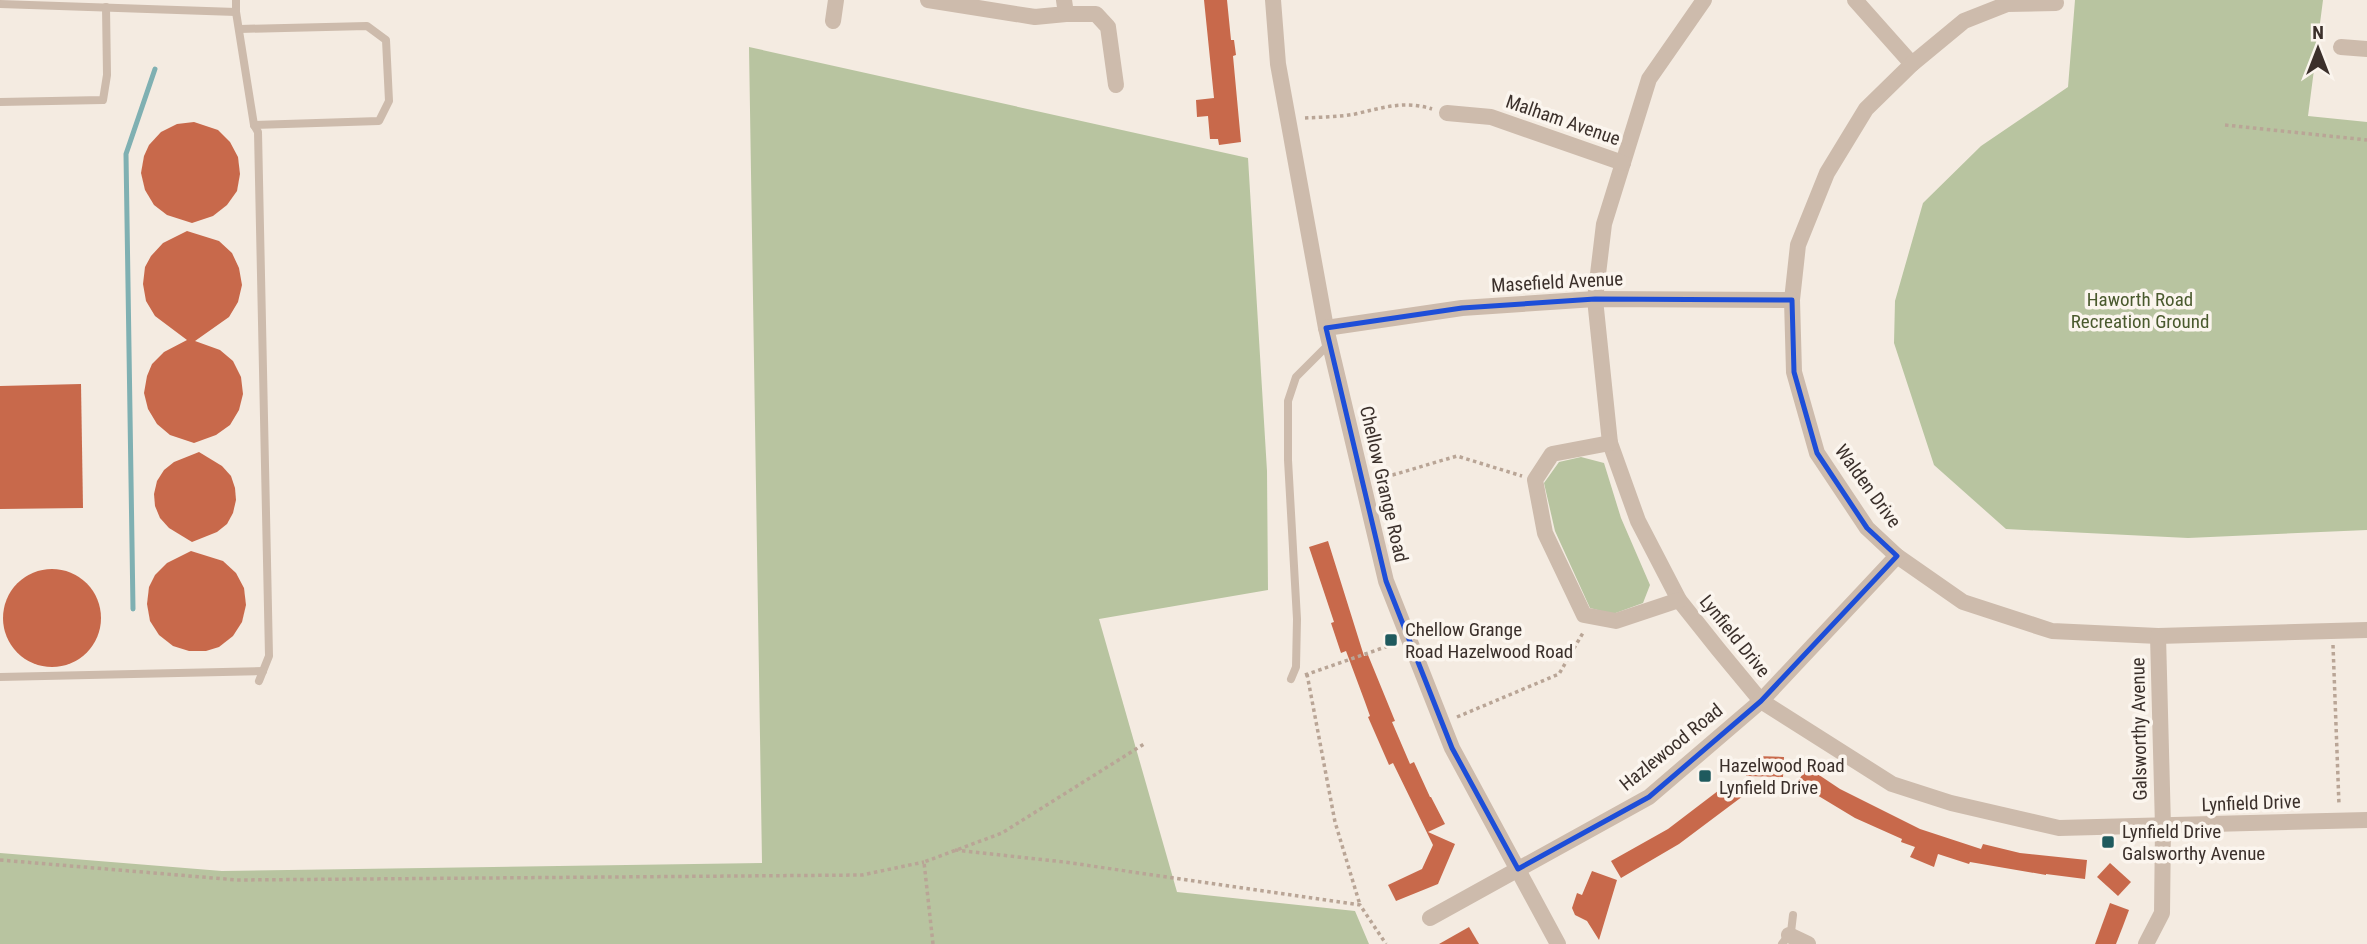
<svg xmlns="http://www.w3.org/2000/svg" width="2367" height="944" viewBox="0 0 2367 944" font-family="'Roboto Condensed',sans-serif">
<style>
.green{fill:#b8c4a0}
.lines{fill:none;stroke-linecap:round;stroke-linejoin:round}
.stream{stroke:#7fb0b2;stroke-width:5}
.building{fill:#c8694b}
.path{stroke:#b9a596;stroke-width:3.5;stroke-dasharray:3.5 3.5;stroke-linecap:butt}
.service{stroke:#cdbbac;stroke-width:8}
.minor{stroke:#cdbbac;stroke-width:16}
.marked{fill:none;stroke:#1d4ed8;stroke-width:5;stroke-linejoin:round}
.poi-dot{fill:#1f5a5e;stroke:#fbf5ee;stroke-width:2.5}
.labels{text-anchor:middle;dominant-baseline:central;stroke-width:7;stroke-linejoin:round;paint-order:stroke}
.street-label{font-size:19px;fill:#3b302b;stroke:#fbf5ee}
.park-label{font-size:19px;fill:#4a5a2e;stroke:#fbf5ee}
.poi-label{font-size:19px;fill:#3b302b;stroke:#fbf5ee;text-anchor:start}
</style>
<rect width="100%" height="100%" fill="#f4ebe1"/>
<!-- green -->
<g class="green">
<polygon points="2075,0 2323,0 2308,116 2367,122 2367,530 2188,538 2006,529 1934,465 1894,343 1895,301 1923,203 1981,146 2068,87"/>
<polygon points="749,47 1248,158 1267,471 1268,590 1099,619 1177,892 1355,911 1369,944 0,944 0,853 222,871 762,863"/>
<polygon points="1581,457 1604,463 1621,518 1650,585 1643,603 1613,614 1590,608 1555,531 1544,483 1559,462"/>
</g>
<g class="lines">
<!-- stream -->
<polyline class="stream" points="133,609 126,154 155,69"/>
</g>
<!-- building -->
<g class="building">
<polygon points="1204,0 1227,0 1231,40 1234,40 1236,55 1233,56 1241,142 1219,145 1218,139 1210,139 1208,116 1197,117 1196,100 1214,98"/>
<polygon points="194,122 218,130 230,142 238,157 240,174 237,191 227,205 213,216 192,223 167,215 154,205 145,190 141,173 144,156 149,145 161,132 177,124"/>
<polygon points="187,231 219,241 232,253 239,268 242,285 238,302 229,317 195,341 220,350 233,361 241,377 243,394 239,410 230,425 216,435 194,443 170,435 157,424 148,409 144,393 147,376 152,364 164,352 187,340 155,316 146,301 143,284 145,267 151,256 163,243"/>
<polygon points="81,384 83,508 0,509 0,386"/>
<polygon points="199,452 222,466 231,476 235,488 236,500 233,513 227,524 217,532 192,542 169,528 160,518 155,506 154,494 157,481 164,470 174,462"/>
<polygon points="1328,541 1364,656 1368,655 1395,721 1392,722 1410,764 1414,762 1430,797 1431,797 1445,824 1428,832 1455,844 1438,884 1396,901 1388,885 1422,869 1433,845 1393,763 1389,765 1368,717 1370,716 1365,702 1346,651 1341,653 1331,623 1334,622 1309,547"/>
<polygon points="191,551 223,561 236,573 244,588 246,605 242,622 233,636 219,647 206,651 189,651 173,646 159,635 150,621 147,604 149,587 155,575 167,563"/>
<circle cx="52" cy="618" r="49"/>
<polygon points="1755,756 1784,757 1783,777 1746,776 1747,762 1755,762"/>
<polygon points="1807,767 1840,789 1920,829 1981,849 1983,844 2020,853 2087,860 2085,879 2046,874 2046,875 1970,862 1969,864 1938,854 1934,867 1910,857 1915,847 1901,842 1902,839 1855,818 1797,783"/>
<polygon points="1731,781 1743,796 1679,844 1621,878 1611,861 1668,829"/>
<polygon points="2110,863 2131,882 2118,896 2097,877"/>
<polygon points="1592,871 1617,880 1599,940 1587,921 1575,915 1572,908 1577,893 1582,895"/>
<polygon points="2110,903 2129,910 2123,926 2116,944 2095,944"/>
<polygon points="1469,927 1479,944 1439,944"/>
</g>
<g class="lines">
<!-- path -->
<g class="path">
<path d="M1305 118C1321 117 1339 117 1355 114 1382 108 1404 100 1432 109"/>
<polyline points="2225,125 2367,140"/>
<polyline points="1379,479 1457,456 1522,476"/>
<polyline points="2333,645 2339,805"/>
<polyline points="1307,674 1335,822 1360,905"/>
<polyline points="1305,675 1394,644"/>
<polyline points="1457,717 1559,674 1584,631"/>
<polyline points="955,850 1064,862 1360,905 1386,944"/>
<polyline points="0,860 237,880 862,875 924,862"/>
<polyline points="933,944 924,862 1002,833 1144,744"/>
</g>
<!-- service -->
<g class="service">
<polyline points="236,0 236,12 254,125 258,132 269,656 259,681"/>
<polyline points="0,4 236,12"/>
<polyline points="240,29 367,26 386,40 389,101 379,121 254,125"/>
<polyline points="0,102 103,100 107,75 106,7"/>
<polyline points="0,677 263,671"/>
<polyline points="1291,679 1296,667 1297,619 1288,460 1288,401 1296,377 1329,344"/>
<polyline points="1782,944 1791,932 1793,915"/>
</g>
<!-- minor -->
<g class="minor">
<polyline points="928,0 1035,17 1066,14 1064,0"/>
<polyline points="1273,0 1278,64 1326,328 1386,581 1452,748 1558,944"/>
<polyline points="1704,0 1649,79 1604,224 1595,299 1610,443 1638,521 1679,600 1718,649 1761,701 1892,784 1951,803 2059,828 2367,820"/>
<polyline points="1855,0 1912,64"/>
<polyline points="2056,3 2007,4 1964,21 1912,64 1866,109 1827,173 1798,245 1792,300 1794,372 1817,453 1867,528 1897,556 1963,602 2052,631 2158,636 2367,630"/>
<polyline points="1066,14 1096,14 1108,27 1116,85"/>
<polyline points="833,21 836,0"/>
<polyline points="2341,47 2367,49"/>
<polyline points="1447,113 1491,117 1623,163"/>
<polyline points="1326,328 1462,308 1595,299 1792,300"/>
<polyline points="1610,443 1552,454 1535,480 1545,533 1584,615 1616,621 1679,600"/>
<polyline points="1430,918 1649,797 1761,701 1897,556"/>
<polyline points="1789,935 1808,944"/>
<polyline points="2146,944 2162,913 2163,827 2158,636"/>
</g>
</g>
<!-- marked area -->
<path class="marked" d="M1595 299 1792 300 1794 372 1817 453 1867 528 1897 556 1761 701 1649 797 1518 869 1452 748 1386 581 1326 328 1462 308Z"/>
<!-- markers -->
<g class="poi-dot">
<rect x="1384" y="633" width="14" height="14" rx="3.5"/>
<rect x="1698" y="769" width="14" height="14" rx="3.5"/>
<rect x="2101" y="835" width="14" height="14" rx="3.5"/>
</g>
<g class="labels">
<!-- street labels -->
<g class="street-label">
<text transform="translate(1563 120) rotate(19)">Malham Avenue</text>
<text transform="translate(1557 282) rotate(-3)">Masefield Avenue</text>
<text transform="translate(1384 484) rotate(77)">Chellow Grange Road</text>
<text transform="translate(1868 486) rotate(54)">Walden Drive</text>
<text transform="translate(1735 636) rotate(51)">Lynfield Drive</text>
<text transform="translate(2139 729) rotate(-91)">Galsworthy Avenue</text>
<text transform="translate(1671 747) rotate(-39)">Hazlewood Road</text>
<text transform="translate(2251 803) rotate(-2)">Lynfield Drive</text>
</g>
<!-- park labels -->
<g class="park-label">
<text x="2140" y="299">Haworth Road<tspan x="2140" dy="22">Recreation Ground</tspan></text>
</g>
<!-- poi labels -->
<g class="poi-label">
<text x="1405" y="629">Chellow Grange<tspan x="1405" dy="22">Road Hazelwood Road</tspan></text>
<text x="1719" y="765">Hazelwood Road<tspan x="1719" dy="22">Lynfield Drive</tspan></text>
<text x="2122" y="831">Lynfield Drive<tspan x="2122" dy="22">Galsworthy Avenue</tspan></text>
</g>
</g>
<!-- north arrow -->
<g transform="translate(2318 49)" stroke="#fbf5ee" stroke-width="5" paint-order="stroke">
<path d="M0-5L12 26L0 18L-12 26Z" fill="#3b302b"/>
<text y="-10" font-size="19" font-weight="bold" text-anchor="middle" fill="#3b302b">N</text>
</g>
</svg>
